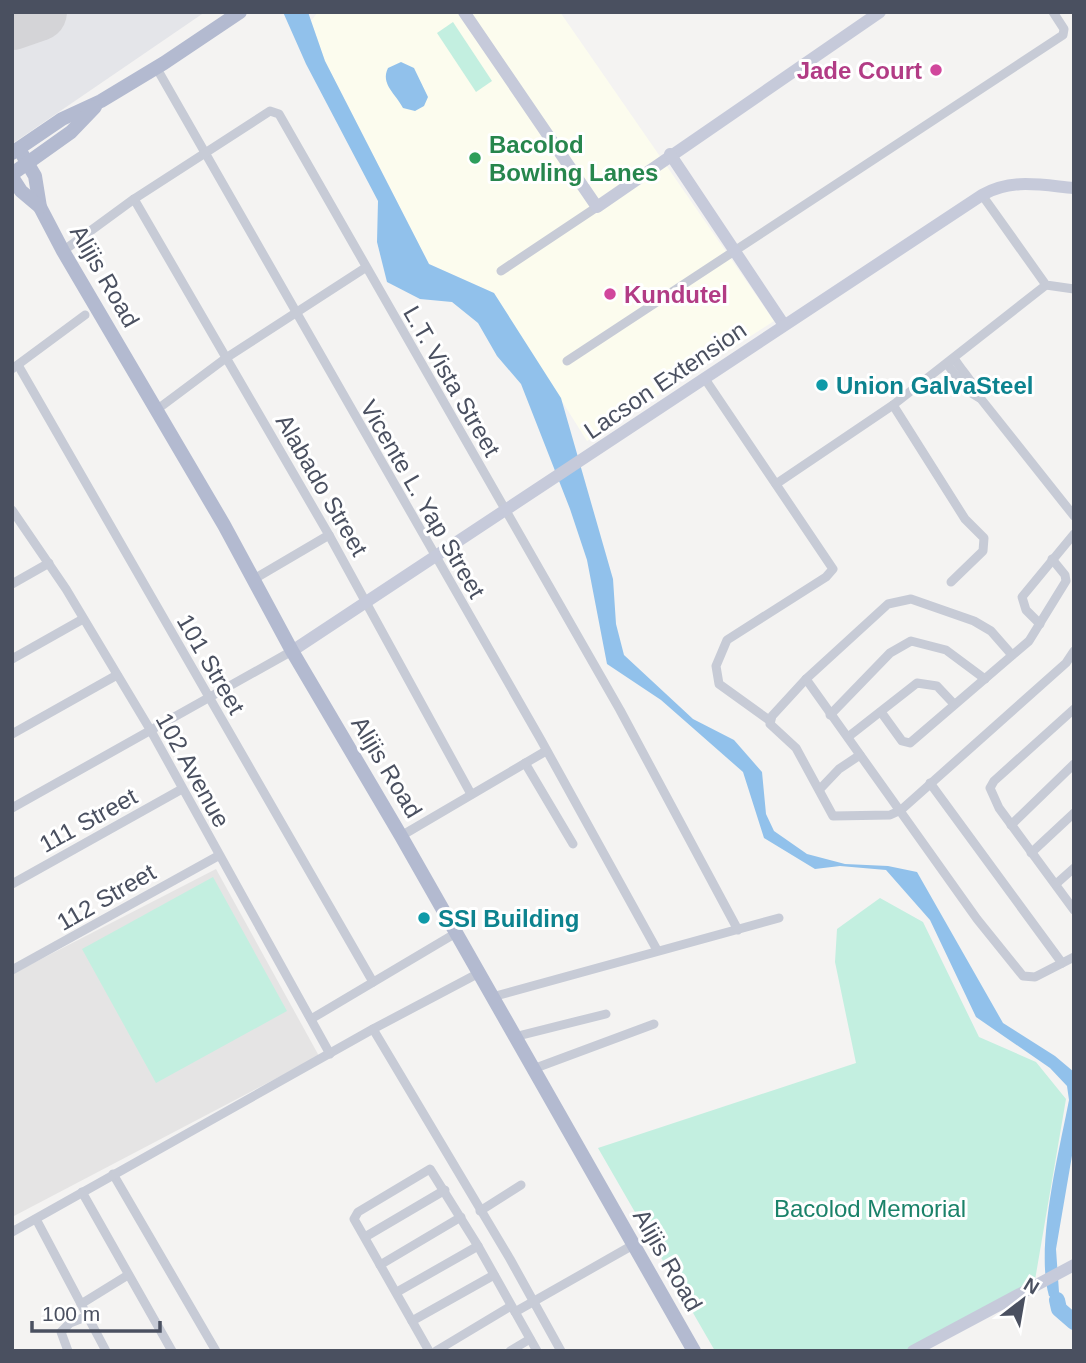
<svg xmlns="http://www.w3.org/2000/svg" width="1086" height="1363" viewBox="0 0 1086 1363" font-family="Arial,sans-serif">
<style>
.commercial{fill:#fcfcee}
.education{fill:#e5e4e4}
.airport{fill:#e4e5e9}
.green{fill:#c3efe0}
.water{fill:#91c1eb}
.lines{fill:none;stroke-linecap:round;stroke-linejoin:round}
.river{stroke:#91c1eb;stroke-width:16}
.runway{stroke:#d4d4d7;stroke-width:58}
.street{stroke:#c7cbd6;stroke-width:9}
.secondary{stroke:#c6cada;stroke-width:12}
.primary{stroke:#b3bad0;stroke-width:14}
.hotel-dot{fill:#d1479c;stroke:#fff;stroke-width:2.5}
.leisure-dot{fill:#2e9e5b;stroke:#fff;stroke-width:2.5}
.culture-dot{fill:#0f9aa8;stroke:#fff;stroke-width:2.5}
.labels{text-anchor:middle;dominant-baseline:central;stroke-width:6;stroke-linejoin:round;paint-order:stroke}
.hotel-label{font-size:24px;font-weight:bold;fill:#b23c85;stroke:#fff;text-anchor:end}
.leisure-label{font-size:24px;font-weight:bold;fill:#27864d;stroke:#fff;text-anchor:start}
.street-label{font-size:24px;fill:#4a5060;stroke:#fff}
.culture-label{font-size:24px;font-weight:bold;fill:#0d838f;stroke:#fff;text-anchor:start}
.park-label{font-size:24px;fill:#1a8269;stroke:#fff}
</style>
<rect width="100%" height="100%" fill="#f4f3f2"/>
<!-- commercial -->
<polygon class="commercial" points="318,12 560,12 774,321 587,441 494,293 429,264 325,61 311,21"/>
<!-- education -->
<polygon class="education" points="216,869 319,1056 14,1216 12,974"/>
<!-- airport -->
<polygon class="airport" points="12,12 205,12 12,144"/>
<!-- green -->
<g class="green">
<polygon points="453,22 492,81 476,92 437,33"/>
<polygon points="213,877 287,1011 156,1083 82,949"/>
<polygon points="880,898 923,922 979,1037 1036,1062 1066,1099 1035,1280 905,1351 715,1351 598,1148 856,1063 835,962 837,929"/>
</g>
<!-- water -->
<g class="water">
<path d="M283 12H308L325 61 429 264 494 293 561 398 613 579 616 624 624 655 693 719 734 740 762 772 766 814 774 831 807 854 845 864 888 866 917 872 1003 1023 1055 1056 1074 1072V1144L1056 1249 1059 1292 1057 1300 1049 1296C1035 1247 1059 1152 1069 1100L1067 1086 1050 1068 976 1017 930 920 886 870 840 866 815 869 764 838 743 772 661 700 607 664 587 560 570 509 521 384 497 356 478 323 452 302 420 299 387 282 377 242 378 201 306 64Z"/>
<path d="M401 62 414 68 428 97 424 106 415 111 403 108C396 94 380 84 388 68Z"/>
</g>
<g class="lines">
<!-- river -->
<polyline class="river" points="1057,1300 1059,1309 1074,1322"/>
<!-- runway -->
<polyline class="runway" points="12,21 38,12"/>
<!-- street -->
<g class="street">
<polyline points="156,67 541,740 657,950"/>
<polyline points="982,195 1046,285 1074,289"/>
<polyline points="134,199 329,535 471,794"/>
<polyline points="63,251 134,199 270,111 279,114 620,710 738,930"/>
<polyline points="501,271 597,207"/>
<path d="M954 358C963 373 974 382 980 398"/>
<polyline points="567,361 1063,35 1064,29 1053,12"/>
<polyline points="947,364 968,391 981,399 1074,516"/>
<polyline points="18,365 373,982"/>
<polyline points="12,369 85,315"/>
<polyline points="705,379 833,569 826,577 727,640 716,666 719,684 769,720"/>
<polyline points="893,405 965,519 984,538 983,551 951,582"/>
<polyline points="155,411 226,358 365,268"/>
<polyline points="776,484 893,405 1046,285"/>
<polyline points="12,510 66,589 151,731 330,1054"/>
<polyline points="254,579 329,535"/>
<polyline points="12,584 49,563"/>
<polyline points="1040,624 1026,610 1022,597 1074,534"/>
<polyline points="1012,655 991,631 974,621 911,599 888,604 806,679 772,716 770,724 796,748 833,816 890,815 901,810 1066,663 1074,651"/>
<polyline points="12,659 83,619"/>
<polyline points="806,679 977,919 1023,976 1035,977 1074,957"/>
<polyline points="1074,709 994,781 990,788 999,808 1074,910"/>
<polyline points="881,712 902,741 910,743 1029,641 1066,581 1065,575 1052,559"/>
<polyline points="830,715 890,653 911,641 946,650 985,679"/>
<polyline points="12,734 117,675"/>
<polyline points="848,737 917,683 937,686 953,703"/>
<polyline points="525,763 573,844"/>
<polyline points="930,783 1062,963"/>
<polyline points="820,789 839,769 860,755"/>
<polyline points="12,808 292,651"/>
<polyline points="1011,825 1074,764"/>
<polyline points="401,836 546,751"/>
<polyline points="1031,853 1074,813"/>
<polyline points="12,884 182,789"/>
<polyline points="1056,884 1074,868"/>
<polyline points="12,970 218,856"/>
<polyline points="492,997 779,918"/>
<polyline points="311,1019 456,933"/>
<polyline points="373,1029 510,1259 561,1351"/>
<polyline points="514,1037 606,1014"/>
<polyline points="533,1069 654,1024"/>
<polyline points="113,1174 216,1351"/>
<polyline points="82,1192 172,1351"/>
<polyline points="480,1211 521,1185"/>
<polyline points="36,1219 106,1351"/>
<polyline points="12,1232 373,1029 479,973"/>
<polyline points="365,1237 445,1190"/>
<polyline points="380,1265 461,1217"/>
<polyline points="397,1292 478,1246"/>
<polyline points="81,1304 128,1275"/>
<polyline points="515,1312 633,1245"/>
<polyline points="412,1321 494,1275"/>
<polyline points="68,1351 61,1332 70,1323 88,1316"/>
<polyline points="429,1351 354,1219 358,1212 430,1169 478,1246 537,1351"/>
<polyline points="436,1351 511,1306"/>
<polyline points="510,1351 530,1339"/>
</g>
<!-- secondary -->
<g class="secondary">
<polyline points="464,12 597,207 880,12"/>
<polyline points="670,154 784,325"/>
<path d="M292 651 982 195C1012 178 1041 185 1074 188"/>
<polyline points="913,1351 1074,1265"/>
</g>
<!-- primary -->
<g class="primary">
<polyline points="19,149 35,176 40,207 63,251 224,525 292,651 401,836 694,1351"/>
<polyline points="12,153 62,119 101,101 164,63 240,12"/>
<polyline points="12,174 71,132 95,107"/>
<polyline points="12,177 21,191 40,207"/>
</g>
</g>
<!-- markers -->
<g class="hotel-dot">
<circle cx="936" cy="70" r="7"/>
<circle cx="610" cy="294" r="7"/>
</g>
<circle class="leisure-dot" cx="475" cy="158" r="7"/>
<g class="culture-dot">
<circle cx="822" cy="385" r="7"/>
<circle cx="424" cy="918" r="7"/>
</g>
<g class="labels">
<!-- hotel labels -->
<g class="hotel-label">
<text x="922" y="70">Jade Court</text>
<text x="624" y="294" text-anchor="start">Kundutel</text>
</g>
<!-- leisure labels -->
<g class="leisure-label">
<text x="489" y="144">Bacolod<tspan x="489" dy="28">Bowling Lanes</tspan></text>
</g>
<!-- street labels -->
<g class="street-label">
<text transform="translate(105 276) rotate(60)">Alijis Road</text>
<text transform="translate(665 380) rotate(-34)">Lacson Extension</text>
<text transform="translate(452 381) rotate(60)">L.T. Vista Street</text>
<text transform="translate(322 485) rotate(60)">Alabado Street</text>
<text transform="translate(423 499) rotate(60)">Vicente L. Yap Street</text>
<text transform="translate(211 664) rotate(60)">101 Street</text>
<text transform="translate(387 767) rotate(59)">Alijis Road</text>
<text transform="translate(193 770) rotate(61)">102 Avenue</text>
<text transform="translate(88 820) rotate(-29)">111 Street</text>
<text transform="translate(106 897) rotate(-30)">112 Street</text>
<text transform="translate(668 1260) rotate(60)">Alijis Road</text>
</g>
<!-- culture labels -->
<g class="culture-label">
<text x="836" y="385">Union GalvaSteel</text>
<text x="438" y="918">SSI Building</text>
</g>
<!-- park labels -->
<g class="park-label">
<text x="870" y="1208">Bacolod Memorial</text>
</g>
</g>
<!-- border -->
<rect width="1086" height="1363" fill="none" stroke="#4a5060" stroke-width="28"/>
<!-- north arrow -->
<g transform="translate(1023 1300) rotate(31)" stroke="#ffffff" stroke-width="5" paint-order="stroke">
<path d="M0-5L12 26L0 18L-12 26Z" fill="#4a5060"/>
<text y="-10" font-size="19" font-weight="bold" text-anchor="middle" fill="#4a5060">N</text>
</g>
<!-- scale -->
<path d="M32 1321v10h128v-10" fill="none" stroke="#4a5060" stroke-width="3.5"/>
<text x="42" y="1321" font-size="21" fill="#4a5060" stroke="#ffffff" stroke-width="5" paint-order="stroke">100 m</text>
</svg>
